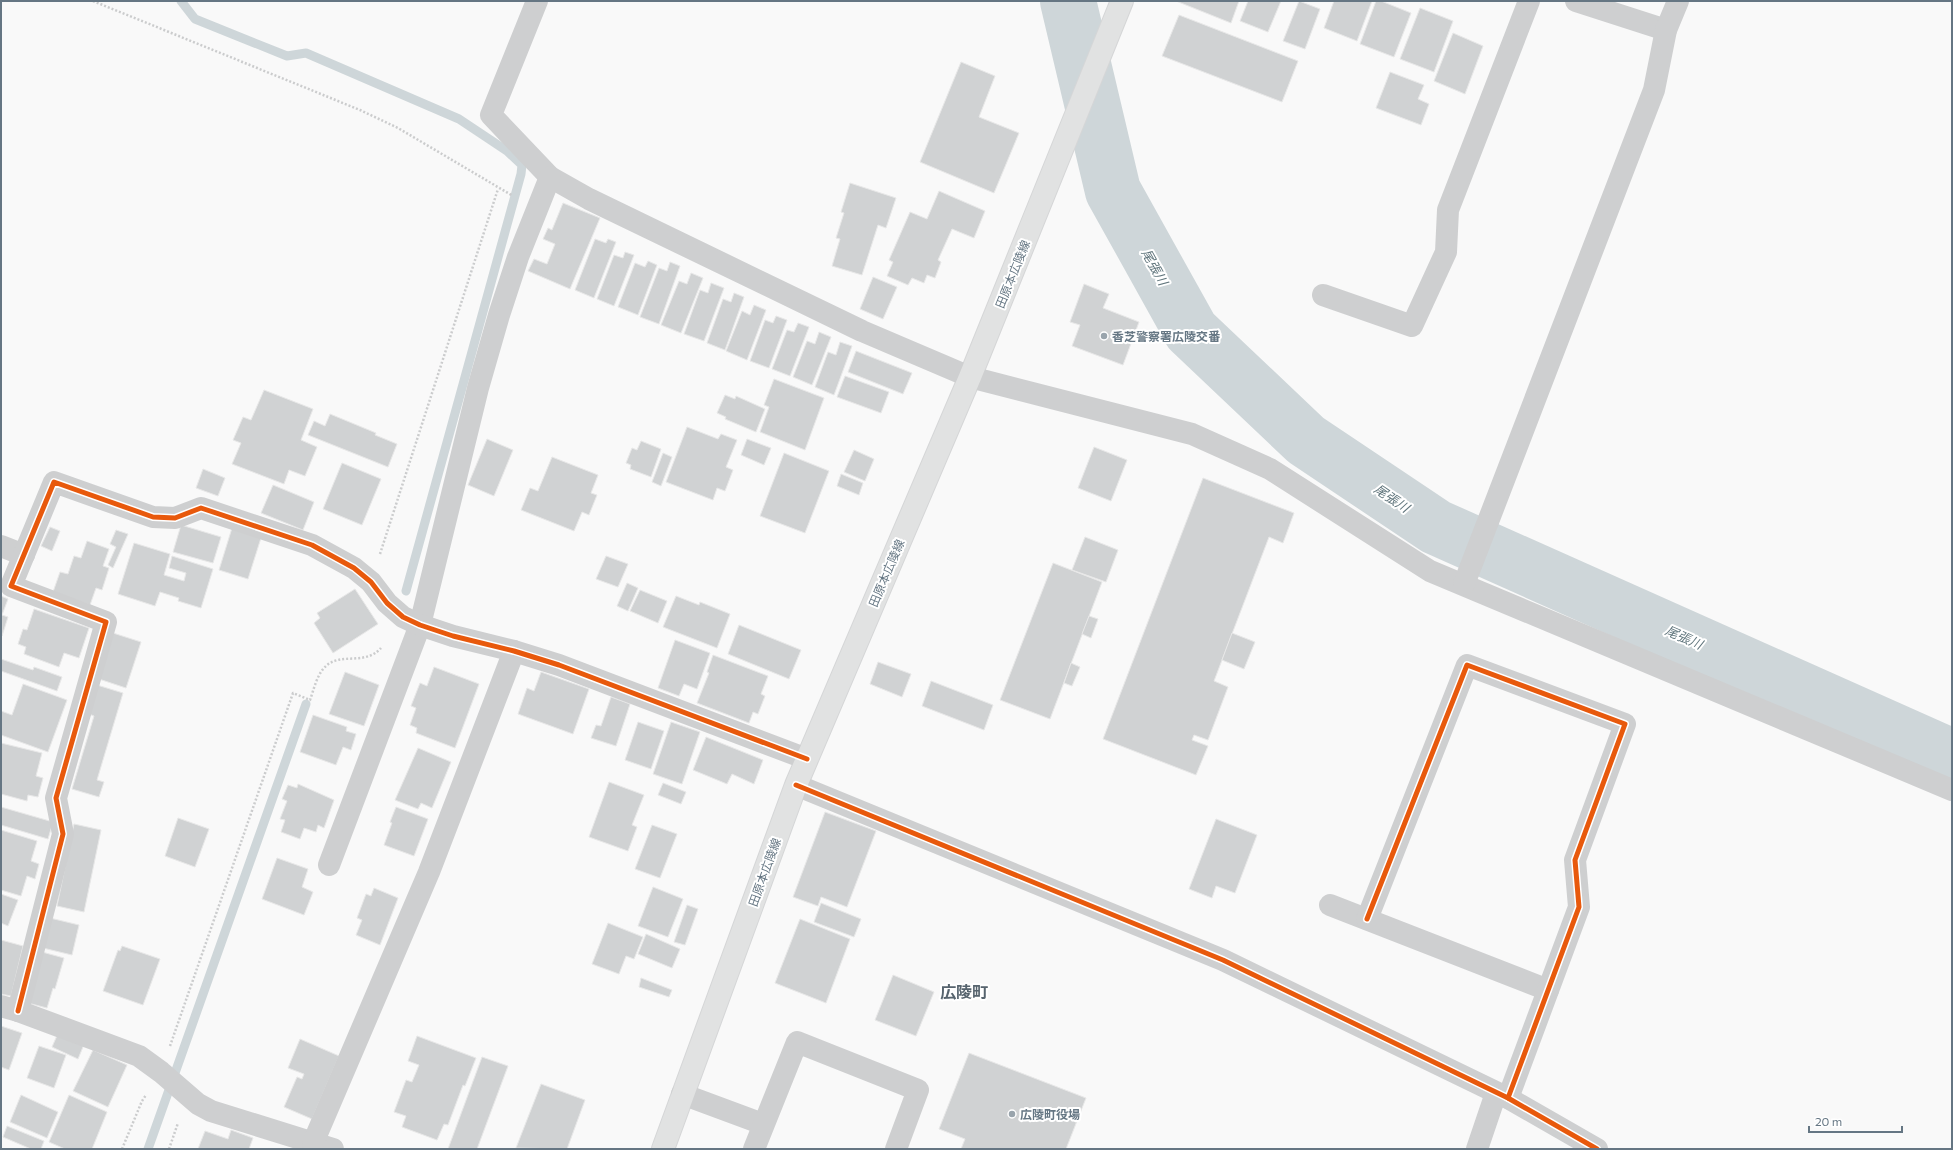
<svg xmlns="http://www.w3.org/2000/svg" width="1953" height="1150" viewBox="0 0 1953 1150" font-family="Commissioner,'Noto Sans JP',sans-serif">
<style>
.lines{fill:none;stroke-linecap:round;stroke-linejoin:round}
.stream{stroke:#ced6d9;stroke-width:9}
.river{stroke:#ced6d9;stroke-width:56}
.building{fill:#d0d2d3;stroke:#e8e8e8}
.major-casing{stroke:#d5d6d7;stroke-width:24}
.path{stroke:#cbcccd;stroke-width:2.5;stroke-dasharray:2 2;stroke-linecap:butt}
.minor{stroke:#cecfd0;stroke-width:22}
.major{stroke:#e1e2e2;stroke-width:22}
.cycleway-casing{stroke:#fff;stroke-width:8}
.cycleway{stroke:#e8590c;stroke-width:5}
.poi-dot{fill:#99a4ac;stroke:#fff;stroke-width:1.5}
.labels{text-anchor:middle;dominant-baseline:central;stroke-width:4;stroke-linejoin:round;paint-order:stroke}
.street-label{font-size:12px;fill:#657683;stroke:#fff}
.poi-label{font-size:12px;font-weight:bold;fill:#657683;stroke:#fff;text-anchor:start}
.water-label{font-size:13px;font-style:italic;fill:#60757c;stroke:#fff}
.district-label{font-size:16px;font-weight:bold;fill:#57646e;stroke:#fff}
</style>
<rect width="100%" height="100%" fill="#f9f9f9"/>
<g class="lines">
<!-- stream -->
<g class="stream">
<polyline points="181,1 195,19 287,56 306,53 459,119 507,151 522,165 521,174 406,591"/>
<polyline points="148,1149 306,704"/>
</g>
<!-- river -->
<polyline class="river" points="1068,1 1113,191 1191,331 1306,440 1436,527 1952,757"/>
</g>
<!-- building -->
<g class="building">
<polygon points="1176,1 1239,1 1231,23"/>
<polygon points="1248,1 1281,1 1268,32 1240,21"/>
<polygon points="1299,1 1320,9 1305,49 1283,41"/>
<polygon points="1334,1 1372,1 1357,41 1324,28"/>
<polygon points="1376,1 1381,1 1411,13 1394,57 1360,44"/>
<polygon points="1420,8 1453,21 1434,72 1400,59"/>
<polygon points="1179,15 1298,61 1282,102 1162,56"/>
<polygon points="1453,33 1483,46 1465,94 1434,81"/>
<polygon points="961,62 995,76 979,117 1019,133 994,193 920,162"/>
<polygon points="1390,72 1424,85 1418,99 1429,104 1421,125 1376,108"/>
<polygon points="850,183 896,198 886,228 878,225 862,275 832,266 840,239 836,238 844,213 841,212"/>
<polygon points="939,191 985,211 974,238 952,229 938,260 941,262 935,278 927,275 924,283 912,278 908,285 887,276 893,262 889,260 910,212 927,219"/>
<polygon points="563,203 600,218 570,289 528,271 534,259 547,264 555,244 543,239 548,228 552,230"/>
<polygon points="595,239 606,243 608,239 616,242 594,298 575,290"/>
<polygon points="625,252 634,255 614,306 597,299 614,255 623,258"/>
<polygon points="648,261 657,265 638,315 618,307 635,263 645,267"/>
<polygon points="670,262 680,266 659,324 640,317 659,268 667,271"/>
<polygon points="691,273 703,278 681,333 661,325 679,281 687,284"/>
<polygon points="873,277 897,287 883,319 860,309"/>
<polygon points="711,283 724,288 704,341 684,334 700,290 708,293"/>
<polygon points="1084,284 1109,294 1103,308 1139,322 1123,365 1072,346 1080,325 1070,322"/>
<polygon points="734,293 744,297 725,350 707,343 723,299 731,302"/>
<polygon points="754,305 766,310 747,360 726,351 742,311 750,315"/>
<polygon points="776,316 787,320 769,368 750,361 765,320 773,323"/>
<polygon points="798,323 809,327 790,376 772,369 787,330 794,332"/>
<polygon points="819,332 831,337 812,385 793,377 807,341 815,344"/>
<polygon points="840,342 852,346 834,395 815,387 828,352 836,355"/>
<polygon points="856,351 912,373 903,394 848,372"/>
<polygon points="845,376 889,392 881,413 837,397"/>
<polygon points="774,379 824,398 805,450 760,432 769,407 764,405"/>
<polygon points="264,390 313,409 301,440 317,447 305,476 289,470 284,484 232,464 241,443 233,440 243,417 251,420"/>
<polygon points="725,395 735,399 736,396 765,409 756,432 725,419 726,417 717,413"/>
<polygon points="330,414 376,433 375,435 397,444 388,467 308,435 314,421 325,426"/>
<polygon points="687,427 718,439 721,434 737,440 726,467 733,470 725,491 717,488 713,500 666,482"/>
<polygon points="487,439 513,450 494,496 468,485"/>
<polygon points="747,439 771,448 764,465 741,455"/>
<polygon points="641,441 661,449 651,477 630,469 631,465 626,463 632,448 637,450"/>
<polygon points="1094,447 1127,460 1111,501 1078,488"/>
<polygon points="854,450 874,459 865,481 844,472"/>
<polygon points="663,453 672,457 661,486 652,482"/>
<polygon points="784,453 829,471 805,533 760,516"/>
<polygon points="552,457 598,475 591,493 597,495 589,515 582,512 574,531 521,510 530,488 538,491"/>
<polygon points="342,463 381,479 362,525 323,509"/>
<polygon points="203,469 225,478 218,496 196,488"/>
<polygon points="841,474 863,483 859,495 837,486"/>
<polygon points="1203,478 1294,513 1283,543 1269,537 1214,681 1228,687 1208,740 1194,735 1192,740 1208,746 1196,775 1103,739"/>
<polygon points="273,485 314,502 303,530 261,513"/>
<polygon points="181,525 221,537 213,563 173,552"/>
<polygon points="50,527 60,531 52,551 41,546"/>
<polygon points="232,528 261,538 248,579 219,570"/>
<polygon points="116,530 128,534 113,568 108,565 116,547 110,544"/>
<polygon points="1085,537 1118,550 1106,582 1072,570"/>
<polygon points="87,541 109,549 103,566 109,568 102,590 96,588 90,605 53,592 60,572 68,574 74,556 81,558"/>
<polygon points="134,543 170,554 164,575 184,581 186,573 169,568 172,556 213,569 201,608 178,601 179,598 160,592 155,606 118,594"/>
<polygon points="606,556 628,564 618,587 596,579"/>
<polygon points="1053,563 1102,582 1050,719 1000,700"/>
<polygon points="627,583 638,588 628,611 617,606"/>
<polygon points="355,589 378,624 333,653 314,623 320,618 317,613"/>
<polygon points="640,590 667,601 658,623 630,611"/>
<polygon points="1,596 8,599 2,615 8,617 2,636"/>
<polygon points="676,596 699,605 700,602 730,614 717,648 663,627"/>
<polygon points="34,609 89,628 79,658 64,653 59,667 24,654 26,647 18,644 23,629 27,630"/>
<polygon points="1089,616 1098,619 1091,638 1082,634"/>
<polygon points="739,625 801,650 789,679 728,654"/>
<polygon points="113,633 141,642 126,688 99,679"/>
<polygon points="1232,633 1255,642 1244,669 1222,660"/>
<polygon points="675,640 710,653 697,689 684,684 679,696 658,688"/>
<polygon points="713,655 768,676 761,694 765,696 758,714 753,712 749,723 697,703 709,673 707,672"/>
<polygon points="1,659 33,670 34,667 62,677 57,691 1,671"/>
<polygon points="878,662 911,674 902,697 870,684"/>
<polygon points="1071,663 1080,667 1072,686 1064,683"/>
<polygon points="434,667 479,684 455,748 416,733 417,728 410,725 416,708 411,706 420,683 427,686"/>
<polygon points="345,672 379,685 364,726 329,714"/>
<polygon points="541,672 589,689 573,734 518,714 527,688 534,691"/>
<polygon points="931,681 993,705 984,730 922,706"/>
<polygon points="23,684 67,700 48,752 1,735 1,711 12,715"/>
<polygon points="97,685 123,693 97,780 104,782 99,797 72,789 94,716 89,714"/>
<polygon points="611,697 630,704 616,746 591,738 596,725 601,726"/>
<polygon points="313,715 347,727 346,731 356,734 351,750 343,747 336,765 300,752"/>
<polygon points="638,722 664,731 651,769 625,760"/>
<polygon points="671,722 700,732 682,784 653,774"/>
<polygon points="706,737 763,760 754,784 732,774 727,784 693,770"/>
<polygon points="1,743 42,753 36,776 43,778 38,797 28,795 27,801 1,794"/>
<polygon points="418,748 451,762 432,808 421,803 418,809 395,800"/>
<polygon points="609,782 644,795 632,825 637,827 628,851 589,837"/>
<polygon points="663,783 686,792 681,804 658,795"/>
<polygon points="298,784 334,800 324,828 318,825 316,832 304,828 300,839 281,832 285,820 280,819 287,801 282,799 288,785 297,788"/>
<polygon points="1,807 53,822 48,839 1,825"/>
<polygon points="396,807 428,819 414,856 384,845 392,823 390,822"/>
<polygon points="825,812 876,831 847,907 821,897 818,906 793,897"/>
<polygon points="178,818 209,829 195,867 165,856"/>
<polygon points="1216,819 1257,835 1235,893 1216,886 1212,898 1189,889"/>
<polygon points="74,824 101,830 84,912 57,906"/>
<polygon points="652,825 677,834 660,878 635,869"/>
<polygon points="1,830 37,841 31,861 39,864 35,879 27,876 21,896 1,890"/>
<polygon points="277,858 308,869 302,887 313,892 304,915 262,899"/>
<polygon points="653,887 683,899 668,937 638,926"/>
<polygon points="374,888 398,898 380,945 356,935 362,920 357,918 366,894 371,896"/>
<polygon points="1,894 18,900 8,926 1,923"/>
<polygon points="821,903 861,919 854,937 814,922"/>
<polygon points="687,905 698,909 685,945 674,942"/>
<polygon points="50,918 79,925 72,955 43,948"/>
<polygon points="800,919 850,939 826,1003 775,983"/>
<polygon points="608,923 643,937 634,959 626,956 619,974 592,964"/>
<polygon points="646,934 680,949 672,968 638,954"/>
<polygon points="1,940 23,946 11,996 1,994"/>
<polygon points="122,946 160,959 143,1005 103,991 118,950 120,951"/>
<polygon points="42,952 64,958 55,989 53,988 47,1008 28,1003"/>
<polygon points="893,975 934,992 916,1036 875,1020"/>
<polygon points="641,978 672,990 669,997 639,987"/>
<polygon points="1,1026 22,1033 9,1070 1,1067"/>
<polygon points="59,1031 85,1042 78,1059 52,1047"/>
<polygon points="417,1036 476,1058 465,1086 463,1085 448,1125 444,1124 437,1140 402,1127 406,1116 394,1112 406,1080 412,1082 419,1065 408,1061"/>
<polygon points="300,1039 339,1056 312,1119 284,1107 297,1077 302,1079 304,1074 288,1068"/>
<polygon points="39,1046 66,1055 54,1088 27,1078"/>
<polygon points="93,1050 127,1065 108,1107 73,1091"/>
<polygon points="969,1053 1086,1098 1066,1149 961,1149 965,1139 939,1129"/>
<polygon points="482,1057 508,1066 477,1149 448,1149"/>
<polygon points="541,1084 585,1100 567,1149 516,1148"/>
<polygon points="21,1095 58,1112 47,1138 10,1122"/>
<polygon points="69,1095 107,1112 92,1149 65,1149 49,1142"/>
<polygon points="7,1126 44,1141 41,1149 31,1149 3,1137"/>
<polygon points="231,1130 253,1138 249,1149 198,1149 205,1131 228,1139"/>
</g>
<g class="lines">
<!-- major casing -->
<g class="major-casing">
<polyline id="major" points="663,1149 796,785 970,377 1122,1"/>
</g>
<!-- path -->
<g class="path">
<polyline points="93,1 360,110 398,128 513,196"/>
<polyline points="380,554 498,189"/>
<path d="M170 1046 293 693 310 700C314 689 317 674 326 666 341 652 365 666 381 648"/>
<polyline points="122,1149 142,1101 146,1095"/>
<polyline points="169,1149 178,1123"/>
</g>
<!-- minor -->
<g class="minor">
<polyline points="537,1 491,115 550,177 589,199 862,331 970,377 1192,434 1270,469 1430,571 1952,790"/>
<polyline points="1576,1 1666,30"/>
<polyline points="1323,295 1412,326 1446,252 1448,210 1529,1"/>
<polyline points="1,546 24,555"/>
<polyline points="1464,584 1654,90 1666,30 1678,1"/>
<polyline points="796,785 1223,960 1508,1098 1597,1149"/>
<polyline points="329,865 420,625 478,388 499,315 518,257 550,177"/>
<polyline points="1330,905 1548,990"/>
<polyline points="1367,919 1467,665 1625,724 1575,860 1579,907 1508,1098"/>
<polyline points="1,1006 18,1011 139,1056 161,1072 198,1104 211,1111 333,1149"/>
<polyline points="18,1011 63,834 56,798 106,622 11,586 54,482 153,517 175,518 201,508 312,545 354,568 371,582 387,603 403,617 420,625 453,636 514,651 559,665 807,759"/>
<polyline points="682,1094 763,1124"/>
<polyline points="313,1143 429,872 514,651"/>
<polyline points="754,1149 797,1042 918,1090 896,1149"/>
<polyline points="1477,1149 1496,1093"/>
</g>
<!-- major -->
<use href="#major" class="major"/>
<!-- cycleway casing -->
<g class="cycleway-casing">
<g id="cycleway">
<polyline points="796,785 1223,960 1508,1098 1597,1149"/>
<polyline points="1367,919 1467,665 1625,724 1575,860 1579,907 1508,1098"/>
<polyline points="18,1011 63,834 56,798 106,622 11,586 54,482 153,517 175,518 201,508 312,545 354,568 371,582 387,603 403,617 420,625 453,636 514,651 559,665 807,759"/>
</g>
</g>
<!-- cycleway -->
<use href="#cycleway" class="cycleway"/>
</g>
<!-- markers -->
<g class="poi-dot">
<circle cx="1104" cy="336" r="4"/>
<circle cx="1012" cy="1114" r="4"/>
</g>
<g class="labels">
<!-- street labels -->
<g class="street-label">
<text transform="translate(1012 274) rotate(-68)">田原本広陵線</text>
<text transform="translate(886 573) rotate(-67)">田原本広陵線</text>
<text transform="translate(764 872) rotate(-70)">田原本広陵線</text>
</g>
<!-- poi labels -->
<g class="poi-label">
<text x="1112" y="336">香芝警察署広陵交番</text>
<text x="1020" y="1114">広陵町役場</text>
</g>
<!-- water labels -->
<g class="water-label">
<text transform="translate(1155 267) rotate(61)">尾張川</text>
<text transform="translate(1392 498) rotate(34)">尾張川</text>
<text transform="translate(1684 637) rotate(24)">尾張川</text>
</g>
<!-- district labels -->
<g class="district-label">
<text x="964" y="991">広陵町</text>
</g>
</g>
<!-- border -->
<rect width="1953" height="1150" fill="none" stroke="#657683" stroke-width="4"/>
<!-- scale -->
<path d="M1809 1126v6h93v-6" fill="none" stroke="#657683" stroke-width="2"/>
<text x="1815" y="1126" font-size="12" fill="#657683" stroke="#ffffff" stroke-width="3" paint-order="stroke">20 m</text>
</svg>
